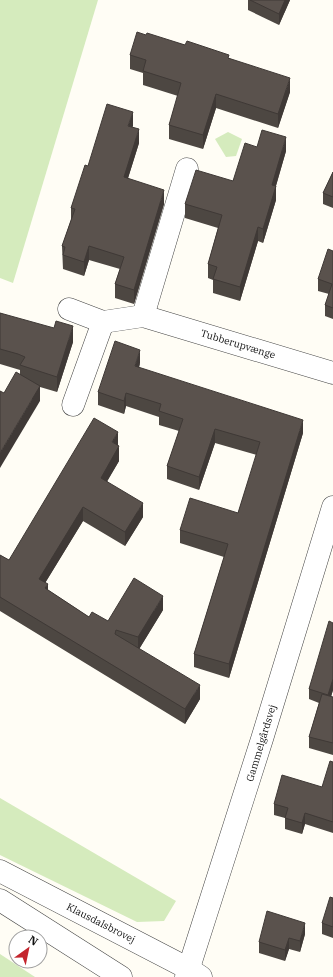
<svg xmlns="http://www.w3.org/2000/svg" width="333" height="977" viewBox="0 0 333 977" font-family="'IBM Plex Serif',serif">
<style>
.green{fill:#d5ebbd}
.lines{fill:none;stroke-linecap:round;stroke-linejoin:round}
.minor-casing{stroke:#444;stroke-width:23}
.minor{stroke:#fff;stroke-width:22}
.wall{fill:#4d4742}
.shaded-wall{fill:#3f3936}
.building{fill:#5a524d;stroke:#3f3936}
.labels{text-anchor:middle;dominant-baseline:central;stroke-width:4;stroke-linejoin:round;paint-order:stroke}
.street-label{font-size:10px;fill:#111;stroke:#fff}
</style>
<rect width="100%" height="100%" fill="#fffdf5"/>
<!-- green -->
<g class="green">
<polygon points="0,0 98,0 13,283 0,278"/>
<polygon points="228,132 242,139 236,156 226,157 215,139"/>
<polygon points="0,798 176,901 164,921 137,922 0,855"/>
<polygon points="0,954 35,977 0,977"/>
</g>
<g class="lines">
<!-- minor casing -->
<g class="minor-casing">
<g id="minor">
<polyline points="69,309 103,322 143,316 333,373"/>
<polyline points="143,316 187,169"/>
<polyline points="73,405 103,322"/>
<polyline points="0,871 189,969 201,977"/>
<polyline points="0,900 121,977"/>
<polyline points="186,977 262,739 333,507"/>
</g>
</g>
<!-- minor -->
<use href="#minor" class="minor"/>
</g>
<!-- wall -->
<g class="wall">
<polygon points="248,0 290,0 279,25 248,10"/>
<polygon points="146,35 185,45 229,58 290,92 278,128 216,108 203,149 169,139 169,125 178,96 143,85 143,73 130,69 130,55"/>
<polygon points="133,126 132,127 139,143 128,178 164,204 134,304 115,298 115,284 120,269 89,260 84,276 63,269 62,246 71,220 71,208 88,166"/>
<polygon points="257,147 286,151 276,186 276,200 263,243 258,241 240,301 213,293 213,280 208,278 208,264 218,228 185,218 185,204 233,181"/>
<polygon points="333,172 333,208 323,204 323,193"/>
<polygon points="333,251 333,319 325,316 325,305 329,294 318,291 318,279"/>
<polygon points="0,313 73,342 57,392 40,387 40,401 4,393 20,374 20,370 0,364"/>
<polygon points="140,363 139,368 303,433 229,678 194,667 194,654 224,557 180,543 180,530 238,513 257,455 215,443 199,490 167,479 167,466 179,431 159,425 159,417 126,406 124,414 98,405 98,392"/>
<polygon points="118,446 119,461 107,481 143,517 125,546 83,521 45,583 48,590 89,617 108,621 163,610 139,649 200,699 185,724 0,611 0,555 9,560"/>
<polygon points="333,623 333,690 331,697 333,697 333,755 309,748 309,737 319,703 309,699 309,689"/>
<polygon points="333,762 333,833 305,824 302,834 285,829 285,818 274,815 274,804 322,787"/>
<polygon points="333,898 333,938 322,934 322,923"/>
<polygon points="305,934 300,952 289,949 285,961 259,953 259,942"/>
</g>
<!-- shaded-wall -->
<g class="shaded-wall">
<polygon points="285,0 290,0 279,25 279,14"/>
<polygon points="290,78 290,92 278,128 278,114"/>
<polygon points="216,94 216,108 203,149 203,135"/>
<polygon points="133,112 133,126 128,140 128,126"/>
<polygon points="139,129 139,143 124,191 124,177"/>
<polygon points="286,137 286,151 272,199 272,185"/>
<polygon points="276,186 276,200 263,243 263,229"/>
<polygon points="164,190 164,204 134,304 134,290"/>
<polygon points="258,227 258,241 240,301 240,287"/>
<polygon points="89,246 89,260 84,276 84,262"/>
<polygon points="73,326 73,342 57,392 57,377"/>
<polygon points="140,350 140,363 135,380 135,366"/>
<polygon points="40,386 40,401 0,468 0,453"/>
<polygon points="126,393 126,406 124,414 124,401"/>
<polygon points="303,420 303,433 229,678 229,664"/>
<polygon points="215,429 215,443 199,490 199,477"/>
<polygon points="118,432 118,446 112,442"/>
<polygon points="119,446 119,461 101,492 101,478"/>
<polygon points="143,503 143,517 125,546 125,532"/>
<polygon points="83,507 83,521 39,593 39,579"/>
<polygon points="48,584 48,598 45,588"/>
<polygon points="163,596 163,610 138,651 138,637"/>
<polygon points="333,679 333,690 328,706 328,695"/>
<polygon points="200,685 200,699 185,724 185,709"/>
<polygon points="305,813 305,824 302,834 302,823"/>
<polygon points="305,923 305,934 300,952 300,941"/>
<polygon points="289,938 289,949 285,961 285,950"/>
</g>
<!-- building -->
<g class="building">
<polygon points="250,0 285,0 279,14"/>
<polygon points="137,32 146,35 147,33 185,45 187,41 229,55 228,58 290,78 278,114 216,94 203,135 169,125 181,83 143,71 146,60 130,55"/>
<polygon points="107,104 133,112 128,126 139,129 124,177 164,190 134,290 115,284 124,257 89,246 84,262 63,255 65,247 62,246 75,209 71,208 85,165 88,166"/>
<polygon points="262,130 286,137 272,185 276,186 263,229 258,227 240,287 213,279 217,267 208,264 222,215 185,204 196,170 233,181 245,143 257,147"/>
<polygon points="333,172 333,197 323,193"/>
<polygon points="328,249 333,251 333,308 325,305 332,284 318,279"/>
<polygon points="0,313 54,328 56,321 73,326 57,377 20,365 25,357 18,354 0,349"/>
<polygon points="115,341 140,350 135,366 303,420 229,664 194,654 228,544 180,530 190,498 238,513 260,442 215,429 199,477 167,466 183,419 159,411 161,404 126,393 124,401 98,392"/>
<polygon points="16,372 40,386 0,453 0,391 4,393"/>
<polygon points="94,418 118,432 112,442 119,446 101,478 143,503 125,532 83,507 39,579 48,584 45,588 89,617 92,612 108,621 134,578 163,596 138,637 116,630 115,634 200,685 185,709 0,597 0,555 9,560"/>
<polygon points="329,621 333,623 333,679 328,695 309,689"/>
<polygon points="322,694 333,697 333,743 309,737"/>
<polygon points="330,761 333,762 333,822 305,813 302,823 285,818 288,808 274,804 282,775 322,787"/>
<polygon points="330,897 333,898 333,927 322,923"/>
<polygon points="267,911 305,923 300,941 289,938 285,950 259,942"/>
</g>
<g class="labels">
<!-- street labels -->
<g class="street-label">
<text transform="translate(238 344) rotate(17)">Tubberupvænge</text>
<text transform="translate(261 743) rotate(-73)">Gammelgårdsvej</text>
<text transform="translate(101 923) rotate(27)">Klausdalsbrovej</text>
</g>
</g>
<!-- north arrow -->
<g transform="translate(28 949) rotate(33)"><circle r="19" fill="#ffffff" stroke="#a0a0a0"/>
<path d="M0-3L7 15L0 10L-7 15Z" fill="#c4262e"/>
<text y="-6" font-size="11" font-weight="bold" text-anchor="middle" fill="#111111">N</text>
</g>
</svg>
